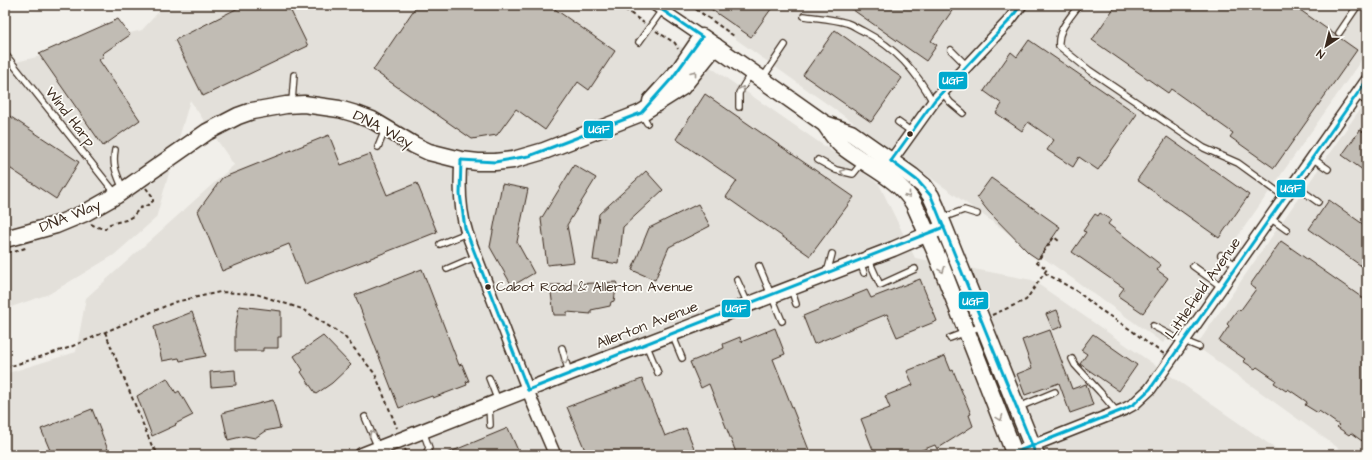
<svg xmlns="http://www.w3.org/2000/svg" width="1372" height="460" viewBox="0 0 1372 460" font-family="'Architects Daughter',sans-serif">
<style>
.built{fill:#e3e0da}
.building{fill:#c1bcb4;stroke:#3b2a1e}
.lines{fill:none;stroke-linecap:round;stroke-linejoin:round}
.service-casing{stroke:#3b2a1e;stroke-width:8}
.minor-casing{stroke:#3b2a1e;stroke-width:14}
.tertiary-casing{stroke:#3b2a1e;stroke-width:17}
.secondary-casing{stroke:#3b2a1e;stroke-width:19}
.path{stroke:#3b2a1e;stroke-width:2;stroke-dasharray:4 3;stroke-linecap:butt}
.service{stroke:#fdfcf7;stroke-width:5.5}
.minor{stroke:#fdfcf7;stroke-width:11}
.tertiary{stroke:#fdfcf7;stroke-width:14}
.secondary{stroke:#fdfcf7;stroke-width:16}
.bus-1-casing{stroke:#fdfcf7;stroke-width:6}
.bus-1{stroke:#00a9ce;stroke-width:3}
.oneway{stroke:#9c938a}
.bus-dot{fill:#3b2a1e;stroke:#fdfcf7;stroke-width:1.5}
.labels{text-anchor:middle;dominant-baseline:central;stroke-width:3.5;stroke-linejoin:round;paint-order:stroke}
.bus-label{font-size:14px;fill:#3b2a1e;stroke:#fdfcf7;text-anchor:start}
.street-label{font-size:15px;fill:#3b2a1e;stroke:#fdfcf7}
.line-badge{stroke:#fdfcf7;stroke-width:1.5}
.badge-label{font-size:11px;text-anchor:middle;font-weight:bold;fill:#fff}
</style>
<rect width="100%" height="100%" fill="#f1efea"/>
<filter id="ink" filterUnits="userSpaceOnUse"><feTurbulence type="fractalNoise" baseFrequency=".025" numOctaves="2"/><feDisplacementMap in="SourceGraphic" scale="8" xChannelSelector="R" yChannelSelector="G"/><feConvolveMatrix kernelMatrix="1 2 1 2 8 2 1 2 1" color-interpolation-filters="sRGB"/></filter>
<g filter="url(#ink)">
<!-- built -->
<g class="built">
<polygon points="165,5 621,5 879,184 915,258 1032,280 1285,455 5,455 5,374 76,352 86,298 234,165 190,100 156,218 114,255 49,294 5,309 5,65 142,30"/>
<polygon points="688,5 1367,5 1367,52 1163,343"/>
<polygon points="1367,99 1367,455 1348,455 1196,346"/>
</g>
<!-- building -->
<g class="building">
<polygon points="244,5 288,5 308,46 203,96 175,40"/>
<polygon points="417,5 549,5 615,51 589,90 578,82 545,130 516,109 497,135 472,139 373,70"/>
<polygon points="705,5 774,5 751,37"/>
<polygon points="846,5 956,5 931,41 937,45 926,61"/>
<polygon points="1116,5 1293,5 1357,50 1274,168 1230,137 1233,133 1171,89 1168,93 1092,40"/>
<polygon points="118,19 130,35 102,54 104,56 99,60 140,120 103,146 39,54"/>
<polygon points="835,30 902,78 871,122 803,75"/>
<polygon points="1029,40 1137,114 1098,170 1079,157 1073,167 1047,150 1054,140 1028,122 1022,131 996,113 1002,104 984,91 1011,52 1017,57"/>
<polygon points="705,94 854,197 810,256 726,197 737,181 676,139"/>
<polygon points="5,113 79,162 56,199 5,165"/>
<polygon points="1360,130 1367,134 1367,173 1342,155"/>
<polygon points="329,135 341,165 370,154 387,195 417,183 437,232 305,284 289,244 222,271 198,211 222,178"/>
<polygon points="1167,137 1249,195 1219,238 1137,180"/>
<polygon points="574,165 596,178 567,225 574,262 547,265 541,219"/>
<polygon points="646,171 663,190 623,227 619,264 593,260 599,214"/>
<polygon points="991,178 1060,227 1038,259 1029,253 988,211 977,197"/>
<polygon points="502,184 528,189 517,242 534,273 512,286 490,247"/>
<polygon points="1329,200 1367,227 1367,270 1309,229"/>
<polygon points="698,204 710,226 669,247 655,280 632,270 649,228"/>
<polygon points="1100,213 1111,220 1108,224 1161,265 1157,270 1168,278 1143,313 1118,296 1124,288 1072,252 1086,232 1083,231 1095,214 1098,216"/>
<polygon points="1281,241 1367,301 1367,433 1362,441 1351,433 1349,435 1337,427 1339,425 1319,411 1318,413 1305,405 1307,402 1288,389 1286,391 1274,383 1276,380 1257,367 1255,369 1243,361 1245,359 1219,341 1229,326 1227,324 1238,309 1240,311 1256,289 1250,285"/>
<polygon points="422,269 459,365 462,364 469,381 466,382 467,385 433,398 432,396 399,408 355,295"/>
<polygon points="920,279 937,321 897,337 887,314 814,344 803,316 867,290 871,298"/>
<polygon points="617,282 614,301 611,302 610,306 591,310 591,314 567,312 567,315 554,315 550,285"/>
<polygon points="239,306 281,311 281,337 278,337 278,348 263,348 263,351 235,351 235,331"/>
<polygon points="1057,310 1063,326 1053,330 1046,314"/>
<polygon points="192,312 201,337 206,356 180,361 179,358 162,361 154,327"/>
<polygon points="775,328 785,354 773,359 811,455 737,455 709,384 701,388 690,362 724,348 723,344 740,337 741,342"/>
<polygon points="1050,330 1072,389 1086,384 1093,405 1070,413 1059,383 1025,395 1017,374 1032,368 1022,340"/>
<polygon points="1093,334 1137,365 1119,391 1080,364 1087,354 1081,350"/>
<polygon points="323,336 351,365 332,383 316,394 301,372 303,370 294,356"/>
<polygon points="945,356 951,371 953,370 971,414 969,415 973,426 937,449 935,445 909,455 875,455 861,419 890,408 885,396 913,385 907,371"/>
<polygon points="235,370 236,385 211,387 210,372"/>
<polygon points="167,378 176,393 179,391 193,415 175,424 176,425 152,436 137,396"/>
<polygon points="642,379 665,436 686,428 696,453 691,455 587,455 567,407"/>
<polygon points="273,400 280,428 265,431 255,438 245,436 228,440 222,413"/>
<polygon points="92,409 110,455 52,455 41,429"/>
<polygon points="508,428 520,455 443,455"/>
</g>
<g class="lines">
<!-- service casing -->
<g class="service-casing">
<g id="service">
<path d="M1079 5C1070 18 1057 30 1059 46L1089 70 1204 148 1238 163 1285 197"/>
<polyline points="5,13 7,5"/>
<path d="M804 16C818 18 834 19 847 23 853 25 858 29 863 31 896 48 916 71 933 102"/>
<polyline points="1339,33 1358,5"/>
<polyline points="639,42 662,10"/>
<polyline points="951,50 967,66"/>
<polyline points="5,54 116,194"/>
<polyline points="762,79 785,45"/>
<polyline points="942,92 950,102 963,113"/>
<polyline points="1357,95 1367,102"/>
<polyline points="292,102 294,75"/>
<polyline points="739,107 739,93 751,73"/>
<polyline points="641,113 647,123"/>
<polyline points="898,122 912,132"/>
<polyline points="378,147 385,130"/>
<path d="M115 150C112 166 117 174 123 189"/>
<polyline points="1312,158 1328,169"/>
<polyline points="818,160 836,170 853,174 862,163"/>
<polyline points="1294,185 1318,202"/>
<polyline points="942,218 964,210 977,214"/>
<polyline points="1270,218 1287,230"/>
<polyline points="440,244 467,233"/>
<polyline points="1221,255 1237,266"/>
<polyline points="868,258 880,285 915,269"/>
<polyline points="860,262 864,273"/>
<polyline points="759,266 782,321"/>
<polyline points="1193,266 1222,287"/>
<polyline points="447,269 475,257"/>
<polyline points="827,273 832,254"/>
<polyline points="737,280 748,304"/>
<polyline points="791,288 796,304"/>
<polyline points="1153,326 1174,337 1199,347"/>
<polyline points="672,334 682,358"/>
<polyline points="950,338 982,326"/>
<polyline points="646,344 658,373"/>
<polyline points="562,348 569,373"/>
<polyline points="1072,359 1075,365 1100,392 1117,412"/>
<polyline points="489,378 498,401"/>
<polyline points="489,406 490,425"/>
<polyline points="1019,407 1055,392"/>
<polyline points="365,417 378,448"/>
<polyline points="423,431 429,448 425,455"/>
</g>
</g>
<!-- minor casing -->
<g class="minor-casing">
<g id="minor">
<polyline points="655,5 702,37"/>
<path d="M461 160C459 185 459 209 467 233L534 406 555 455"/>
<polyline points="891,161 934,101 1008,22 1021,5"/>
<polyline points="1014,453 1125,409 1134,404 1150,389 1367,80"/>
</g>
</g>
<!-- tertiary casing -->
<g class="tertiary-casing">
<polyline id="tertiary" points="362,455 570,373 893,249 944,227"/>
</g>
<!-- secondary casing -->
<g class="secondary-casing">
<g id="secondary">
<polyline points="651,101 680,69 702,37 825,124 851,133 912,176 924,186 931,196 936,207 1036,455"/>
<path d="M825 124C830 131 835 140 842 146 865 165 898 177 914 204L936 253 1015 455"/>
<polyline points="5,239 56,225 85,213 117,195 207,132 238,116 252,111 286,105 304,104 339,109 356,114 372,120 414,145 429,152 461,160 478,162 495,162 513,160 544,151 641,113 682,87 715,46"/>
</g>
</g>
<!-- path -->
<g class="path">
<polyline points="619,5 644,23"/>
<polyline points="690,5 734,36"/>
<polyline points="656,31 675,43 678,49"/>
<polyline points="91,224 97,227 105,229 110,224 126,220 133,216 140,208 148,205 153,201 153,197 146,188"/>
<polyline points="8,252 14,252 28,247"/>
<polyline points="1045,273 1078,292 1099,309 1131,330 1145,341 1164,354"/>
<polyline points="992,315 1026,300 1047,269 1037,262 1054,237 1059,241"/>
<polyline points="105,332 152,446 160,455"/>
<polyline points="5,368 68,348 175,302 220,292 256,294 302,309 344,336 375,374 397,428"/>
<polyline points="405,449 407,455"/>
</g>
<!-- service -->
<use href="#service" class="service"/>
<!-- minor -->
<use href="#minor" class="minor"/>
<!-- tertiary -->
<use href="#tertiary" class="tertiary"/>
<!-- secondary -->
<use href="#secondary" class="secondary"/>
<!-- bus-1 casing -->
<g class="bus-1-casing">
<g id="bus-1">
<polyline points="655,5 702,37"/>
<polyline points="461,160 495,162 529,156 641,113 673,77 702,37"/>
<polyline points="461,160 460,194 465,228 528,390"/>
<polyline points="891,161 918,181 931,196 1036,455"/>
<polyline points="891,161 934,101 1008,22 1021,5"/>
<polyline points="528,390 944,227"/>
<polyline points="1014,453 1125,409 1134,404 1150,389 1367,80"/>
</g>
</g>
<!-- bus-1 -->
<use href="#bus-1" class="bus-1"/>
</g>
<!-- one-way arrows -->
<defs><path id="oneway-chevron" d="M-2-3.5L2.5 0L-2 3.5" fill="none" stroke-width="1.6" stroke-linecap="round" stroke-linejoin="round"/></defs>
<g class="oneway">
<use href="#oneway-chevron" transform="translate(694 73) rotate(-52)"/>
<use href="#oneway-chevron" transform="translate(742 89) rotate(-63)"/>
<use href="#oneway-chevron" transform="translate(843 172) rotate(-167)"/>
<use href="#oneway-chevron" transform="translate(908 195) rotate(51)"/>
<use href="#oneway-chevron" transform="translate(942 270) rotate(69)"/>
<use href="#oneway-chevron" transform="translate(565 361) rotate(73)"/>
<use href="#oneway-chevron" transform="translate(1000 418) rotate(69)"/>
<use href="#oneway-chevron" transform="translate(372 433) rotate(-114)"/>
</g>
</g>
<!-- markers -->
<g class="bus-dot">
<circle cx="910" cy="134" r="3.5"/>
<circle cx="488" cy="287" r="3.5"/>
</g>
<g class="labels">
<!-- bus labels -->
<g class="bus-label">
<text x="496" y="287">Cabot Road &amp; Allerton Avenue</text>
</g>
<!-- street labels -->
<g class="street-label">
<text transform="translate(70 117) rotate(52)">Wind Harp</text>
<text transform="translate(383 129) rotate(27)">DNA Way</text>
<text transform="translate(70 216) rotate(-22)">DNA Way</text>
<text transform="translate(1203 288) rotate(-55)">Littlefield Avenue</text>
<text transform="translate(647 325) rotate(-21)">Allerton Avenue</text>
</g>
</g>
<g class="line-badge">
<rect x="938" y="71" width="30" height="19" rx="4" fill="#00a9ce"/>
<rect x="583" y="120" width="31" height="19" rx="4" fill="#00a9ce"/>
<rect x="1276" y="179" width="30" height="19" rx="4" fill="#00a9ce"/>
<rect x="958" y="291" width="31" height="19" rx="4" fill="#00a9ce"/>
<rect x="721" y="299" width="30" height="19" rx="4" fill="#00a9ce"/>
</g>
<g class="badge-label">
<text x="953" y="84">UGF</text>
<text x="599" y="133">UGF</text>
<text x="1291" y="192">UGF</text>
<text x="973" y="305">UGF</text>
<text x="736" y="312">UGF</text>
</g>
<!-- margin -->
<rect width="1372" height="460" fill="none" stroke="#fdfcf7" stroke-width="20"/>
<rect x="10" y="10" width="1352" height="440" fill="none" stroke="#3b2a1e" stroke-width="1.5" filter="url(#ink)"/>
<!-- north arrow -->
<g transform="translate(1326 46) rotate(215)" stroke="#fdfcf7" stroke-width="3" paint-order="stroke">
<path d="M0-3L7 15L0 10L-7 15Z" fill="#3b2a1e"/>
<text y="-6" font-size="11" font-weight="bold" text-anchor="middle" fill="#3b2a1e">N</text>
</g>
</svg>
